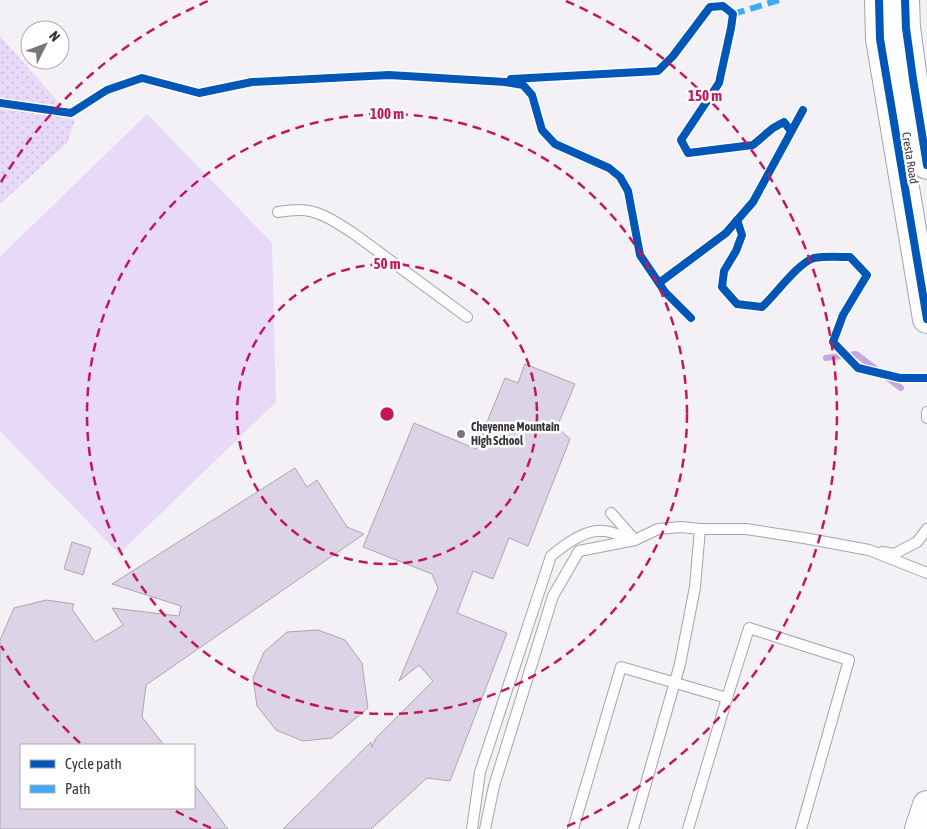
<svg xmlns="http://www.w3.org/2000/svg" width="927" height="829" viewBox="0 0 927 829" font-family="'Asap Condensed',sans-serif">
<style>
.park{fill:url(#park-dots)}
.garden{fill:#e7d9f7}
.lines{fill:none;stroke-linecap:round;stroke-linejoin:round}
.stream{stroke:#c4a7e2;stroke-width:6}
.building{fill:#dcd3e6;stroke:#aaa8ac}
.service-casing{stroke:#a6a4a8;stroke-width:12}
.secondary-casing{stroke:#a6a4a8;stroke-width:30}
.service{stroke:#fdfdfe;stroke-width:10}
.secondary{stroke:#fdfdfe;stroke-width:28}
.quiet{stroke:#3fa9f5;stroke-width:6;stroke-dasharray:12 6;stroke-linecap:butt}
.cycleway-casing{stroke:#fff;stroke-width:11}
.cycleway{stroke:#0057b8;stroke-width:8}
.ring{fill:none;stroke:#c2185b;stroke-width:2.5;stroke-dasharray:9 6}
.poi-dot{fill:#79767b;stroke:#fff;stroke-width:2}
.labels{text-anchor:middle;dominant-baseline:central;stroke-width:5;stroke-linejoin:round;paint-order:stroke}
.street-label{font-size:12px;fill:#373539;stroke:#fff}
.poi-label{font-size:12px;font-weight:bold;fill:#373539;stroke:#fff;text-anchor:start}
.centre{fill:#c2185b;stroke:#fff;stroke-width:2.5}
.ring-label{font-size:15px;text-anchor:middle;font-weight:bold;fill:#c2185b;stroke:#fff;stroke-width:5;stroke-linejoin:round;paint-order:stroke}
</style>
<defs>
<pattern id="park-dots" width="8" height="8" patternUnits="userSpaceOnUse" patternTransform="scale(1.25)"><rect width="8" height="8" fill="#e7d9f7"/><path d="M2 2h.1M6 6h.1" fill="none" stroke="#c7bbd4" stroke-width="1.8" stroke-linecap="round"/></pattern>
</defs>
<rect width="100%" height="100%" fill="#f3f0f6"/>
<!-- park -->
<polygon class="park" points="0,36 75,121 67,143 0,204"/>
<!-- garden -->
<polygon class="garden" points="147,114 272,243 276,402 119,554 0,431 0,257"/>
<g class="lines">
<!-- stream -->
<polyline class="stream" points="826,358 856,354 901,388"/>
</g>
<!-- building -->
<g class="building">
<polygon points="525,364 575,384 557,427 570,439 528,546 509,538 493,579 473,571 457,613 507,633 450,781 427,778 371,829 283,829 371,742 372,747 376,738 433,681 419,665 399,681 438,588 432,574 363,547 414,423 476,449 505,378 518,383"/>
<polygon points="295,468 307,487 317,480 347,527 364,534 146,685 142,717 164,745 21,745 21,808 194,808 194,784 228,829 0,829 0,640 14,608 46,600 74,604 72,609 95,642 123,625 112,608 179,616 181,606 112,584"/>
<polygon points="72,542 91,548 83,575 64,569"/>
<polygon points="318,630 345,640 362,663 368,708 332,738 303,741 276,730 257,706 253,678 264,652 287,632"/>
</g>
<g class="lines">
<!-- service casing -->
<g class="service-casing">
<g id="service">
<path d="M278 212C285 211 292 210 298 210 318 209 337 223 353 233L467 317"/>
<polyline points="927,412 927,418"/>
<polyline points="611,513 635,540 658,529 681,527 700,529 746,529 804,538 869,550 927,573"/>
<polyline points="882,552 894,554 917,542 927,529"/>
<path d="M472 829 480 772 551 556C564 545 586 528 604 531 614 532 625 537 635 540L579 551 553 596 494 786 485 829"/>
<polyline points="573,829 621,667 727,698 749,628 849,660 801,829"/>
<polyline points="633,829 680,664 695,587 700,529"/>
<polyline points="688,829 727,698"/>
</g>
</g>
<!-- secondary casing -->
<g class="secondary-casing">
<g id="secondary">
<polyline points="879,0 880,39 927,319"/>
<polyline points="905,0 906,28 913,79 927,165"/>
<polyline points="919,829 927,805"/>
</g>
</g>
<!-- service -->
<use href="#service" class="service"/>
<!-- secondary -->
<use href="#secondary" class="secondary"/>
<!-- quiet -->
<polyline class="quiet" points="733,14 779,0"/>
<!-- cycleway casing -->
<g class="cycleway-casing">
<g id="cycleway">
<polyline points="879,0 880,39 927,319"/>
<polyline points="905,0 906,28 913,79 927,165"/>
<polyline points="511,79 658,71 673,56 710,7 723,6 733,14 731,28 719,83 681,140 688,153 753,145 773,128 784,122 791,131"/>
<polyline points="0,103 71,113 107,90 142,78 199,93 252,82 389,75 505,82 523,85 532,95 542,130 555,144 609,168 620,177 628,191 640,255 665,292 691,318"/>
<path d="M737 220 742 235 736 251 724 271 722 287 737 304 762 307C776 294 798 263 814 258 825 256 839 257 850 257L867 275 843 315 833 342 858 368 900 378H927"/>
<polyline points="659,283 726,233 753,202 803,110"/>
</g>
</g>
<!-- cycleway -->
<use href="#cycleway" class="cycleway"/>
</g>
<!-- distance rings -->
<g class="ring">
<circle cx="387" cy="414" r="150"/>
<circle cx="387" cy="414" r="300"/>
<path d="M211 828A450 450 0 0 1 172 809M80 743A450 450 0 0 1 1 646M1 182A450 450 0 0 1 208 1M566 1A450 450 0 0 1 563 828"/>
</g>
<!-- markers -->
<circle class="poi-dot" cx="461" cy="434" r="5"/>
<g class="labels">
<!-- street labels -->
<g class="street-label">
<text transform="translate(910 158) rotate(81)">Cresta Road</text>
</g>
<!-- poi labels -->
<g class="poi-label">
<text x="471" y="427">Cheyenne Mountain<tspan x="471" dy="14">High School</tspan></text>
</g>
</g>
<circle cx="387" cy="414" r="8" class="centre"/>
<g class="ring-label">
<text x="705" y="101">150 m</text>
<text x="387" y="119">100 m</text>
<text x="387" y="269">50 m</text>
</g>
<!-- legend -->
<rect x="20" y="744" width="175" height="65" fill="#ffffff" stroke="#afaeb0"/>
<rect x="30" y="760" width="25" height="8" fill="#0057b8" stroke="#afaeb0"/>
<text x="65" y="769" font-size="15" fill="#373539">Cycle path</text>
<rect x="30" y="785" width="25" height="8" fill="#3fa9f5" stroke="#afaeb0"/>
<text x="65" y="794" font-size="15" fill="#373539">Path</text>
<!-- north arrow -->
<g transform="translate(45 45) rotate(48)"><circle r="24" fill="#ffffff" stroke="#afaeb0"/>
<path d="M0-4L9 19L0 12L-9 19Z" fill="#79767b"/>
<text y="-8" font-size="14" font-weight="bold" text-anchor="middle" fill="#373539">N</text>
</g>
</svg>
